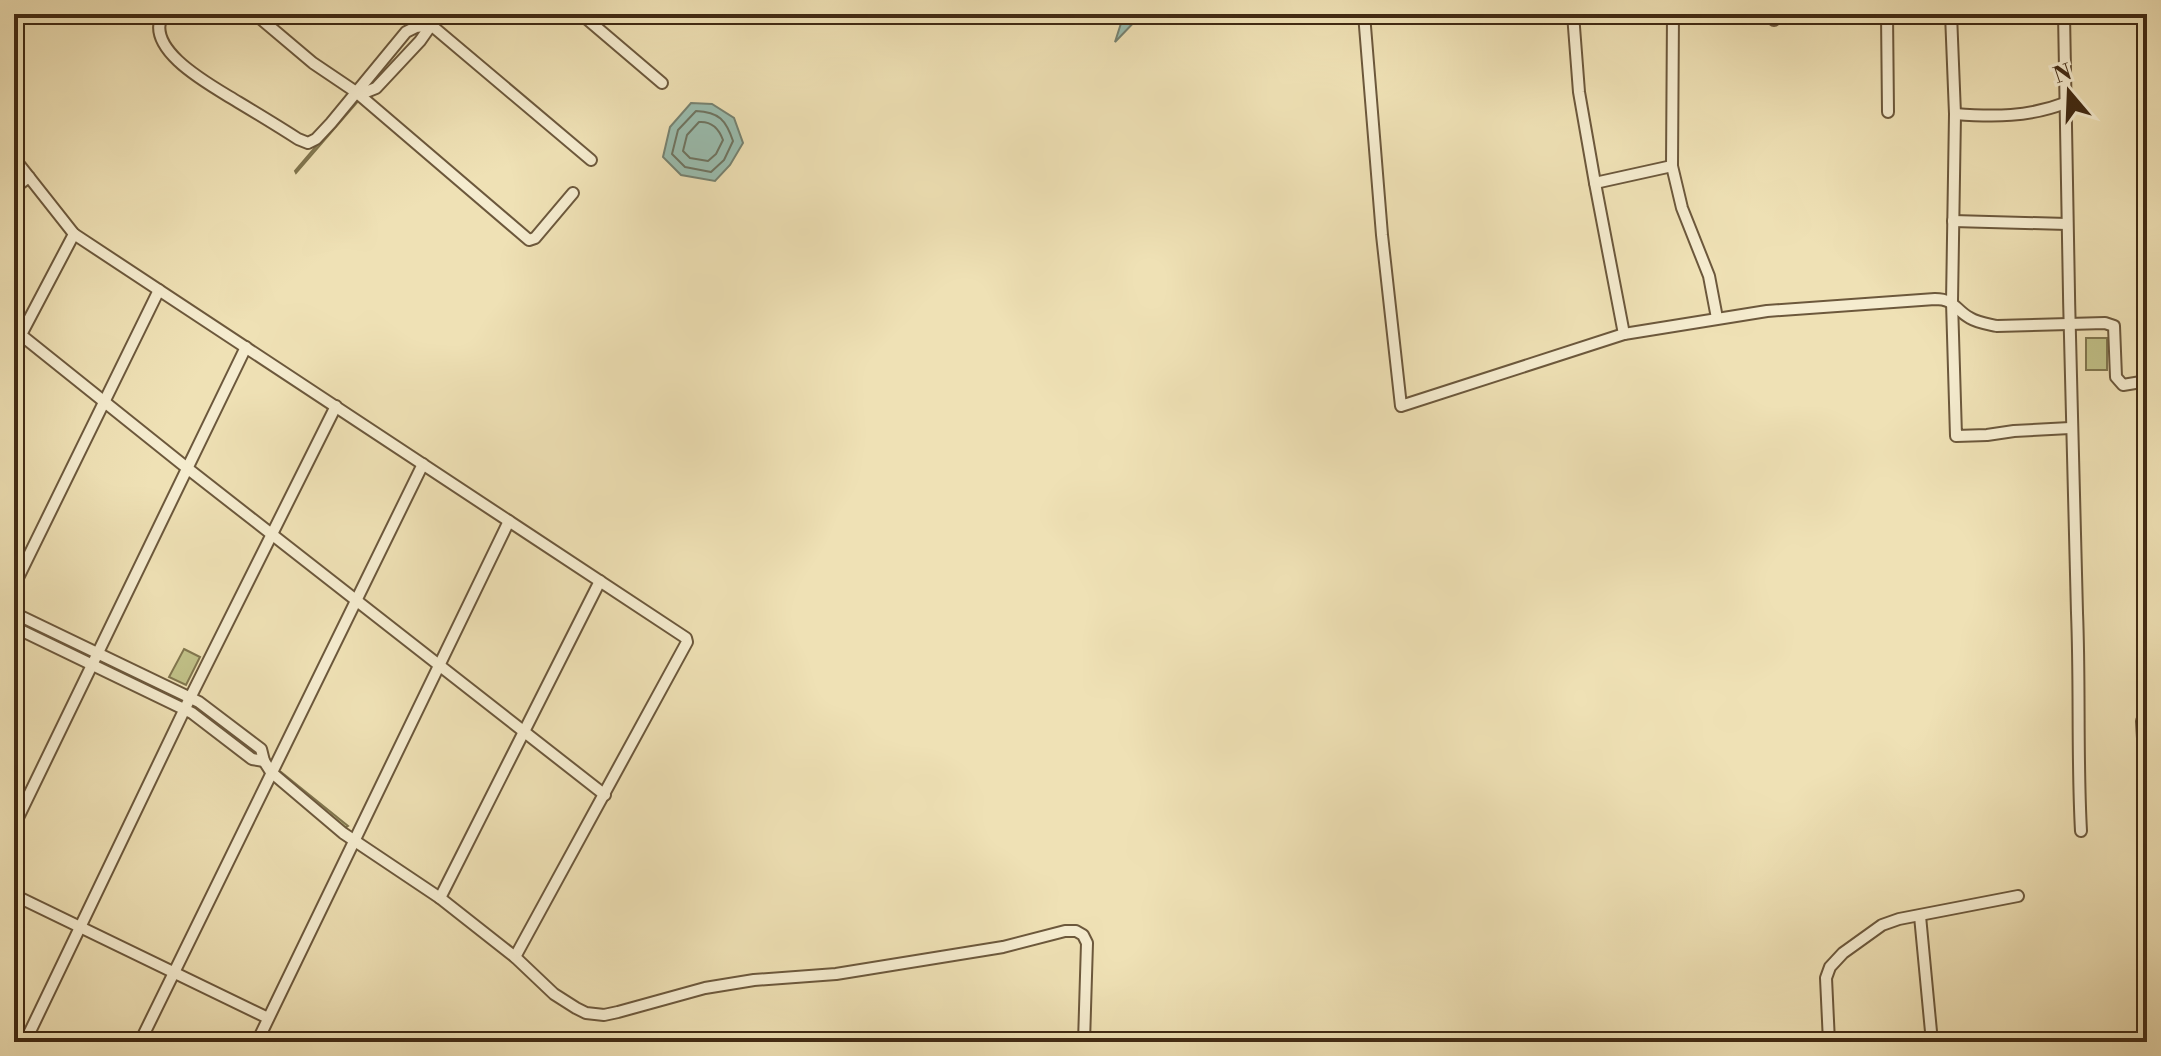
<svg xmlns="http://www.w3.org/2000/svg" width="2161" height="1056" viewBox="0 0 2161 1056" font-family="'Libre Bodoni',serif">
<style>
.green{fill:#c1c188;stroke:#81764e;stroke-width:2}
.water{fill:#9abdaf;stroke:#768271;stroke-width:2}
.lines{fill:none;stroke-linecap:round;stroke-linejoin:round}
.shore{stroke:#6e7461;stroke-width:2}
.minor-casing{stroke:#6c583c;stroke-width:14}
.minor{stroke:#f5eccf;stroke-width:10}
</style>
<rect width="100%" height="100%" fill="#efe1b5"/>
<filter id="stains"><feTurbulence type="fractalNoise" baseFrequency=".0025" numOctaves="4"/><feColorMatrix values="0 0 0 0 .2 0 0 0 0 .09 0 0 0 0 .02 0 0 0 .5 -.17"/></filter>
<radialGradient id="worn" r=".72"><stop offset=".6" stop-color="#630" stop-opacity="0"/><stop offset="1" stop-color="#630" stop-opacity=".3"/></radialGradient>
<!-- green -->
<g class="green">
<polygon points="377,75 379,77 296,173 295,171"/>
<rect x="2086" y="338" width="21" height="32"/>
<polygon points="184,649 200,657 186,685 169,677"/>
<polygon points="102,660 178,697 179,699 176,701 101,664"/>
<polygon points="278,772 281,772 348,826 345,828 278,776"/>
</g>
<!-- water -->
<g class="water">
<polygon points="1124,14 1142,14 1115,42"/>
<polygon points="691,103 712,104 734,118 743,143 730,165 715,181 681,175 663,157 670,127"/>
</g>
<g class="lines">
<!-- shore -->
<g class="shore">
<path d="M696 111C719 112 726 120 733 141L724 160 711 172 685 167 672 154 678 130Z"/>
<path d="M699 122C712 121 719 129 723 140L716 154 708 161 690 158 683 151 687 135Z"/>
</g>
<!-- minor casing -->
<g class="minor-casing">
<g id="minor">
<path d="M163 14C142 50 214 87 238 102 258 114 278 126 298 139L308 143 316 139 331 123 406 32 416 27 430 25"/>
<polyline points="255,14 313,63 356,92 366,92 376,88 420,41 439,14"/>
<polyline points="418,14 591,160"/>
<polyline points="581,14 662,83"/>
<path d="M1364 14 1382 235 1401 406 1624 334 1767 311 1935 299C1955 299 1955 310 1970 318 1978 323 1988 324 1997 326L2105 323 2114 326 2116 377 2123 385 2147 381"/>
<polyline points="1573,14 1579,92 1595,183 1624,334"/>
<polyline points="1673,14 1672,166 1682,208 1709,276 1717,318"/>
<polyline points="1887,14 1888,112"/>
<polyline points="1951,14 1955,114 1952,302 1956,436 1987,435 2014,431 2070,428"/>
<path d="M2064 14C2067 214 2071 413 2077 613 2080 686 2077 758 2081 831"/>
<polyline points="1774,20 1774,14"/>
<polyline points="356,92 529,240 535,238 573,193"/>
<path d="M1955 114C1994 117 2029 117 2065 103"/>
<polyline points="14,158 74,234 686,638 687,642 515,957"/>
<polyline points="1595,183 1672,166"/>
<polyline points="14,188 29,177"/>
<polyline points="1953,221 2067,224"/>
<polyline points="14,326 21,335 187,468 605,795"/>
<polyline points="14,348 74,234"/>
<polyline points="14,586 159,290"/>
<polyline points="14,613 199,702 261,749 264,761 271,772 343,833 440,898 515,957 554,994 576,1008 586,1013 604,1015 618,1012 705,988 754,980 836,974 1003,947 1065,931 1076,931 1083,935 1087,943 1084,1042"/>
<polyline points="14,627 192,713 252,759 264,761"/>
<polyline points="2142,721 2147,807"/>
<polyline points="14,826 246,347"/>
<polyline points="14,895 268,1018"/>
<polyline points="440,898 600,581"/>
<polyline points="1920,916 1932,1042"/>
<polyline points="25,1042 190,698 336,406"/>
<polyline points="140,1042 423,464"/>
<polyline points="257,1042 509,521"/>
<polyline points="1829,1042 1826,978 1830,967 1843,953 1882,925 1899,919 2018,896"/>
</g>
</g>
<!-- minor -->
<use href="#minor" class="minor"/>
</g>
<!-- margin -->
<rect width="2161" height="1056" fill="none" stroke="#efe1b5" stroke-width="48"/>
<rect x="16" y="16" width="2129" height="1024" fill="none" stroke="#412a13" stroke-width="4"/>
<rect x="24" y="24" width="2113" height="1008" fill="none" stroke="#412a13" stroke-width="2"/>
<!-- north arrow -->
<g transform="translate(2069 92) rotate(341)" stroke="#f5eccf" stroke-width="6" paint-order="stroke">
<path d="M0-6L14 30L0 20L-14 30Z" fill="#412a13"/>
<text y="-12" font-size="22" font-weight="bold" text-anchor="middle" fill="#412a13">N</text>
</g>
<rect width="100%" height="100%" filter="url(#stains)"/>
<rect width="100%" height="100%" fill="url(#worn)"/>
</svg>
